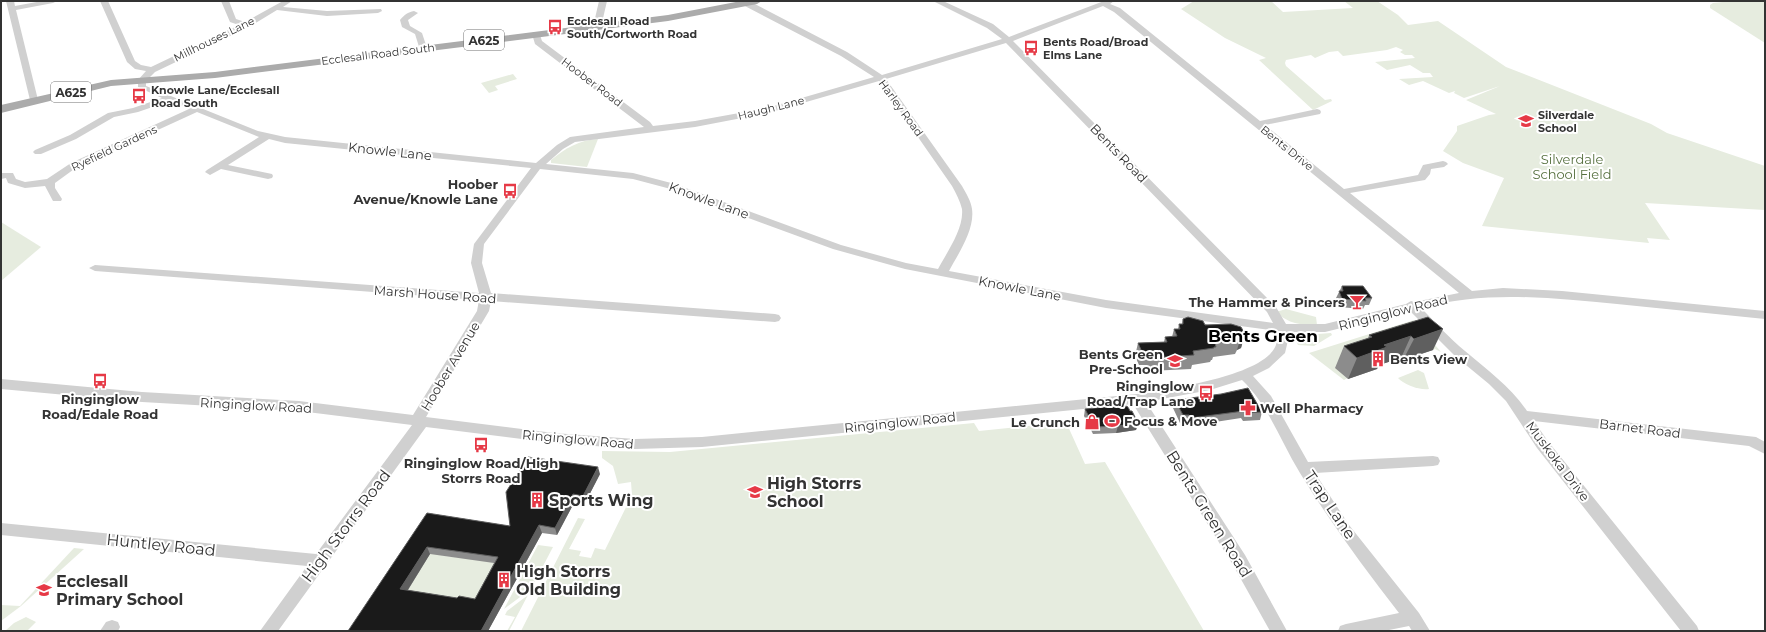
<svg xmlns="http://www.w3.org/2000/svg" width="1766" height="632" viewBox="0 0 1766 632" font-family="Montserrat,sans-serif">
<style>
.green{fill:#e6ecdf}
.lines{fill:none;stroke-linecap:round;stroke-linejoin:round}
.minor{fill:#d0d0d0;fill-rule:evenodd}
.major{fill:#ababab;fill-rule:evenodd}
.wall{fill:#8c8c8c;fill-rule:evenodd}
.shaded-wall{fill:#5f5f5f}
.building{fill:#1a1a1a;stroke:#5f5f5f;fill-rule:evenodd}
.labels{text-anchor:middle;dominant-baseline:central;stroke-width:4;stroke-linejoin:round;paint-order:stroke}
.far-poi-label{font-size:11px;font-weight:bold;fill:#333;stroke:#fff;text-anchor:start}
.far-street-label{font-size:11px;fill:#333;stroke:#fff}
.shield{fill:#fff;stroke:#707070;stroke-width:1}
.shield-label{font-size:12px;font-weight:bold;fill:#333}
.street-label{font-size:13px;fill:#333;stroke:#fff}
.park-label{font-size:13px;fill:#56703f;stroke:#fff}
.poi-label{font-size:13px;font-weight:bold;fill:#333;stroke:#fff;text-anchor:end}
.near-poi-label{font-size:16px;font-weight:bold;fill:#333;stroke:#fff;text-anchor:start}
.near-street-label{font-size:16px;fill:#333;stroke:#fff}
.district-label{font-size:17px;font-weight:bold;fill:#000;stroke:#fff}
</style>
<rect width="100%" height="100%" fill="#fff"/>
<!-- green -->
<g class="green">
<polygon points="1194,1 1271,1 1283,12 1353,8 1344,1 1377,1 1398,15 1408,25 1438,21 1506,67 1651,124 1667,133 1765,166 1765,210 1645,203 1670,240 1647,238 1649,243 1482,226 1504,178 1463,163 1443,151 1457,131 1457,126 1489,115 1496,114 1466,100 1500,86 1464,98 1454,93 1455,91 1449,93 1423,81 1409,85 1399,79 1433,77 1430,73 1423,73 1410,65 1387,70 1375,62 1415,58 1412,55 1405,55 1400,52 1403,50 1396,47 1387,50 1343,56 1338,51 1329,52 1315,58 1311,55 1286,60 1285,63 1286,66 1325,100 1331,99 1332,101 1313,110 1259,60 1266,58 1225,38 1181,9"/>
<polygon points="1733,1 1765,1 1765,43 1710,8 1710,5 1713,3"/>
<polygon points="513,74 517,79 495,86 498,90 489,93 481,83"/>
<path d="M598 139 587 167 551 163V160C566 148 579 140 598 139Z"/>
<polygon points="1,222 41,247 1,281"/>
<path d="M1286 309 1316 317 1317 325C1300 325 1289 324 1276 312Z"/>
<polygon points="1414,320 1441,352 1435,349 1433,350 1418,338 1344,380 1309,353"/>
<polygon points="1331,333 1332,335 1314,346 1298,345 1296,341 1304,335"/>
<path d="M1418 370 1424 373 1429 389C1421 391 1403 384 1398 378Z"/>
<polygon points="1066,422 1085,464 1105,462 1204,631 521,631 578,518 585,519 569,549 581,551 579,556 591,558 595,548 605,550 632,495 631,482 618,484 613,466 602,458 602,451 670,452 974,423 979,431"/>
<polygon points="538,545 553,547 531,589 504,609"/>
<polygon points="74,548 84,549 21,606 1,621 1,605 20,606"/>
<polygon points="431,552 445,556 502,562 480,601 400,602"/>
<polygon points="528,595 509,631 507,631 515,617 505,615 507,611"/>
<polygon points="26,617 36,622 27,631 5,631 14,623"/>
</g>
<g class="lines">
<!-- minor -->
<g class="minor">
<polygon points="6,1 14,1 15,6 42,1 57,1 53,3 16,10 38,100 37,102 31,102 30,100"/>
<path d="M100 1H108L135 61 141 65 151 67 239 25 230 22 221 1H229L236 19 245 22 283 1H292L283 7 327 11 381 9 382 11 378 13 327 16 277 10 249 27 155 72 146 81V86L258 131 285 137 536 163 557 145 570 137 644 127 535 44 532 34 533 32H539L542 41 650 122 653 126 695 121 767 108 874 77 841 56 743 5V1H749L847 52 882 75 1002 39 987 28 933 1H943L993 24 1009 37 1104 1H1114L1110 4 1120 8 1260 121 1317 109 1320 110 1321 112 1320 114 1265 125 1344 189 1418 175 1423 165 1443 161 1446 162 1448 164 1444 167 1431 169 1430 174 1425 180 1350 193 1472 291 1503 288 1562 291 1765 311V319C1716 314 1666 309 1617 304 1551 298 1486 290 1421 308 1435 322 1449 338 1465 351 1487 370 1510 386 1527 411L1756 437 1765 442V454L1749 446 1534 421 1547 440 1697 626 1699 631H1681L1537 448 1506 401 1489 384 1455 356 1410 311 1325 332H1290L1285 353 1269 368 1253 376 1271 396 1308 462 1433 456 1438 457 1440 461 1438 465 1433 466 1315 473 1349 525 1419 613 1430 631H1412L1409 626 1384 631H1338L1340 626 1346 624 1399 613C1364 568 1330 522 1300 473 1281 442 1269 406 1242 380L1210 390 1146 402 1245 555 1287 631H1270L1233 565 1133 404 702 447 635 449 554 443 426 427 278 631H260L307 566 1 535V523L316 554 412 425 299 411 142 402 1 389V379L142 392 299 401 413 415 477 311 479 300 95 271 89 268 95 265 479 293 471 263 474 244 531 168 285 143 269 139 228 165 272 174 273 176 272 178 268 179 221 169 210 175 205 172 207 170 259 137 197 112 77 167 55 183V188L62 199 61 201H53L45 186 25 188 8 183 6 178 1 179V173H13L16 179 25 182 47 179 71 163 189 109 170 101 138 112 114 117 76 139 41 154H35L33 152 35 150 70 135 108 113 133 108 162 98 138 87V80L146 71 135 69 127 62ZM1103 6 1114 12 1459 293 1414 302 1411 301 1406 304 1325 324H1286L1276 307 1013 41ZM1006 43 1267 312 1273 323 1106 300 949 271C958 254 975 230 972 209 971 201 966 193 962 186L886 79ZM879 81 952 186C956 193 960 201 962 209 964 229 947 252 938 269L906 263 841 245 675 184 633 173 546 164 563 149 575 142 695 127 768 113ZM540 169 633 179 667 188 833 249 905 269 1106 308 1278 331C1278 336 1277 345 1274 349 1257 377 1169 389 1137 394L702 437 635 439 554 433 426 417 489 311 491 301 775 322 779 321 781 318 779 315 775 314 491 293 482 263 484 244Z"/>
<polygon points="599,1 607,1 601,27 597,29 593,27"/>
<path d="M414 11 418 13 408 20 410 26 422 33 427 48 426 50H420L415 34 402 27 400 20C404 15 408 12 414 11Z"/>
<polygon points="112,620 118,622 120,627 118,631 100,631 106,622"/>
</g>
<!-- major -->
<polygon class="major" points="741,1 762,1 757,4 668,21 215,78 111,86 1,113 1,105 111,80 215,72 668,15"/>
</g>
<!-- wall -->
<g class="wall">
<polygon points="1342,286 1372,298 1369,305 1365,305 1363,309 1339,307 1336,298"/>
<polygon points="1428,317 1433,350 1403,360 1401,358 1379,365 1377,369 1348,379 1335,368 1344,346 1368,339 1369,335"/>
<polygon points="1183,319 1245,334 1241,348 1237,350 1235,354 1213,357 1212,360 1211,360 1210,362 1192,365 1191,369 1149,371 1147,365 1139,365 1135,356 1138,343 1164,342 1165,337 1172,337 1174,329 1178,329 1179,324 1182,324"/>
<polygon points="1175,400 1262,412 1260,420 1243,421 1241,418 1189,426 1187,422 1180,423 1173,408"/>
<polygon points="1085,409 1130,411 1138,423 1136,430 1116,433 1093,434 1084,416"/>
<path d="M600 474 585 503 575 501 557 535 542 533 488 631H348L427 513 510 526ZM430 554 494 563 475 599 457 598 408 590Z"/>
</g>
<!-- shaded-wall -->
<g class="shaded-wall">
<polygon points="1443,329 1433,350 1403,360 1414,339"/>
<polygon points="1245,334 1241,348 1237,350 1240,340 1239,338"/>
<polygon points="1411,336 1401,358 1379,365 1377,369 1348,379 1357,358 1384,345"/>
<polygon points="1138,423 1136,430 1116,433 1118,426"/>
<polygon points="598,467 600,474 585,503 583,496"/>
<polygon points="573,494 575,501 557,535 555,528"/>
<polygon points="539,525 542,533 488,631 481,631"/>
<polygon points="427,547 430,554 404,596 400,589"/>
</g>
<!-- building -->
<g class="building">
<polygon points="1342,286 1363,286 1372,298 1365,298 1366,301 1342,299 1339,291 1343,291"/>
<polygon points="1188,317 1203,321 1205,325 1231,324 1241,327 1245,334 1239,338 1240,340 1215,343 1216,347 1214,347 1214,348 1193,351 1194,355 1153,358 1150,351 1142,352 1138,343 1167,342 1165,337 1177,336 1174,329 1180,329 1179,324 1183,324 1183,319"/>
<polygon points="1428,317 1443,329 1414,339 1411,336 1384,345 1387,347 1357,358 1344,346 1372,337 1369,335"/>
<polygon points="1248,388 1262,412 1245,413 1244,411 1191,418 1189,415 1183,415 1175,400 1221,394"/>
<polygon points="1124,405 1128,407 1130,411 1132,411 1138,423 1118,426 1094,427 1085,409"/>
<path d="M528 457 598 467 583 496 573 494 555 528 539 525 481 631H348L427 513 510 526 506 492ZM427 547 498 557 475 599 459 596 457 598 400 589Z"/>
</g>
<!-- icons -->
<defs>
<g id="bus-bare" transform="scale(1.2)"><path d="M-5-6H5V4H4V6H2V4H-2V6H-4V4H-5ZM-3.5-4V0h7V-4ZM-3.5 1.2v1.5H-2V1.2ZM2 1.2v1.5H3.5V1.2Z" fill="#e63946" stroke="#fff" stroke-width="2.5" paint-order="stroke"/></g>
<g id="school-bare" transform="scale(1.2)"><path d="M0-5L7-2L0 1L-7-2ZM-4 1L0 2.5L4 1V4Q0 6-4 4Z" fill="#e63946" stroke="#fff" stroke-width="2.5" paint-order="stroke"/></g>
<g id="bar-bare" transform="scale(1.2)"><path d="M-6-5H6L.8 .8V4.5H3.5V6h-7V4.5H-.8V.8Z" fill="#e63946" stroke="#fff" stroke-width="2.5" paint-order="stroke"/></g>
<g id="building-bare" transform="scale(1.2)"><path d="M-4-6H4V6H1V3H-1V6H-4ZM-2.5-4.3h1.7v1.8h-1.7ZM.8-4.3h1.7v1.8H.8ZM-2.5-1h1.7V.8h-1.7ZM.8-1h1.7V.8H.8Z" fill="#e63946" stroke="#fff" stroke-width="2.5" paint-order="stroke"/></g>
<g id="pharmacy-bare" transform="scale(1.2)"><path d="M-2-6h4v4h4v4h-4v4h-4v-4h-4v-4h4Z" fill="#e63946" stroke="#fff" stroke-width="2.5" paint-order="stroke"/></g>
<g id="stadium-bare" transform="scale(1.2)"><path d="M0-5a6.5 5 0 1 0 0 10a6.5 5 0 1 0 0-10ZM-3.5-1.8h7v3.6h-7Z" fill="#e63946" stroke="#fff" stroke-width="2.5" paint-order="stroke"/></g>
<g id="shop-bare" transform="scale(1.2)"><path d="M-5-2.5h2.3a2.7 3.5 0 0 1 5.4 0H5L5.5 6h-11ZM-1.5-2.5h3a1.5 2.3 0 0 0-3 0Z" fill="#e63946" stroke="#fff" stroke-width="2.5" paint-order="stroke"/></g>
</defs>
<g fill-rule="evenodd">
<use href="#bus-bare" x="555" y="27"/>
<use href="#bus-bare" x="1031" y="48"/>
<use href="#bus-bare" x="139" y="96"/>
<use href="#school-bare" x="1526" y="121"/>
<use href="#bus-bare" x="510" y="191"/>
<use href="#bar-bare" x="1357" y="302"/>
<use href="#building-bare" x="1378" y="359"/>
<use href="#school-bare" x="1175" y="361"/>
<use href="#bus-bare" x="100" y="381"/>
<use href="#bus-bare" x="1206" y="393"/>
<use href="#pharmacy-bare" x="1248" y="408"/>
<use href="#stadium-bare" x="1112" y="421"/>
<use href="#shop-bare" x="1092" y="422"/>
<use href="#bus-bare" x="481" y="445"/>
<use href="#school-bare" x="755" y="492"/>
<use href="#building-bare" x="537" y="500"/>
<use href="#building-bare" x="504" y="580"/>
<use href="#school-bare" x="44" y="590"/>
</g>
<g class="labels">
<!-- far-poi labels -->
<g class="far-poi-label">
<text x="567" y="21">Ecclesall Road<tspan x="567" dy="13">South/Cortworth Road</tspan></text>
<text x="1043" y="42">Bents Road/Broad<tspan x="1043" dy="13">Elms Lane</tspan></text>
<text x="151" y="90">Knowle Lane/Ecclesall<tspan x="151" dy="13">Road South</tspan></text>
<text x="1538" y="115">Silverdale<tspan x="1538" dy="13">School</tspan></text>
</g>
<!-- far-street labels -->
<g class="far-street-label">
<text transform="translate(214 39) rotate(-26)">Millhouses Lane</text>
<text transform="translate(378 54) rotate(-7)">Ecclesall Road South</text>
<text transform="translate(592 82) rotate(37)">Hoober Road</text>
<text transform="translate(771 108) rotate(-14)">Haugh Lane</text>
<text transform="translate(901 108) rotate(54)">Harley Road</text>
<text transform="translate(114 148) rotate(-25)">Ryefield Gardens</text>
<text transform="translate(1287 148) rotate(39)">Bents Drive</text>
</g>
<!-- shield labels -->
<g class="shield">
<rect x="464" y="30" width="40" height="20" rx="3"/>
<rect x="51" y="82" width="40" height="20" rx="3"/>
</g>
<g class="shield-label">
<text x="484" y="40">A625</text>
<text x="71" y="92">A625</text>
</g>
<!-- street labels -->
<g class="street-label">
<text transform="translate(390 151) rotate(6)">Knowle Lane</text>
<text transform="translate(1119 153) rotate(46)">Bents Road</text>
<text transform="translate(709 200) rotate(20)">Knowle Lane</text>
<text transform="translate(1020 288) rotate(11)">Knowle Lane</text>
<text transform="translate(435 294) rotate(4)">Marsh House Road</text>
<text transform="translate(1393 312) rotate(-14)">Ringinglow Road</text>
<text transform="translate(450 366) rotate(-59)">Hoober Avenue</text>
<text transform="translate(256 405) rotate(3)">Ringinglow Road</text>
<text transform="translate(900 422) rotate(-6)">Ringinglow Road</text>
<text transform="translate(1640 428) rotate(7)">Barnet Road</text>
<text transform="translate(578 439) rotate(5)">Ringinglow Road</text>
<text transform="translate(1558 461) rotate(53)">Muskoka Drive</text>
</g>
<!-- park labels -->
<g class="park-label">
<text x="1572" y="159">Silverdale<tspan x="1572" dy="15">School Field</tspan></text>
</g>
<!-- poi labels -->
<g class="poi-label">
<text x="498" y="184">Hoober<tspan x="498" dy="15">Avenue/Knowle Lane</tspan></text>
<text x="1345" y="302">The Hammer &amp; Pincers</text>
<text x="1163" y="354">Bents Green<tspan x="1163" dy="15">Pre-School</tspan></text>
<text x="1390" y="359" text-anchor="start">Bents View</text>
<text x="1194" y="386">Ringinglow<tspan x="1194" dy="15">Road/Trap Lane</tspan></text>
<text x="100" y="399" text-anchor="middle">Ringinglow<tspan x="100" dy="15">Road/Edale Road</tspan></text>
<text x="1260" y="408" text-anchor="start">Well Pharmacy</text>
<text x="1124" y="421" text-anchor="start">Focus &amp; Move</text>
<text x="1080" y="422">Le Crunch</text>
<text x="481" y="463" text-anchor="middle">Ringinglow Road/High<tspan x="481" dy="15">Storrs Road</tspan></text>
</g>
<!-- near-poi labels -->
<g class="near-poi-label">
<text x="767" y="483">High Storrs<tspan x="767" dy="18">School</tspan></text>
<text x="549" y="500">Sports Wing</text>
<text x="516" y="571">High Storrs<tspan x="516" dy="18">Old Building</tspan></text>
<text x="56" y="581">Ecclesall<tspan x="56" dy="18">Primary School</tspan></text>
</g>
<!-- near-street labels -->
<g class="near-street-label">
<text transform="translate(1330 505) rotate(56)">Trap Lane</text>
<text transform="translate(1209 514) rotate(58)">Bents Green Road</text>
<text transform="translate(346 526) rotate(-53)">High Storrs Road</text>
<text transform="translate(161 545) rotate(6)">Huntley Road</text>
</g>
<!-- district labels -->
<g class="district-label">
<text x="1263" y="336">Bents Green</text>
</g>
</g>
<!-- border -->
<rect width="1766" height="632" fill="none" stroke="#333333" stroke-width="4"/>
</svg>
